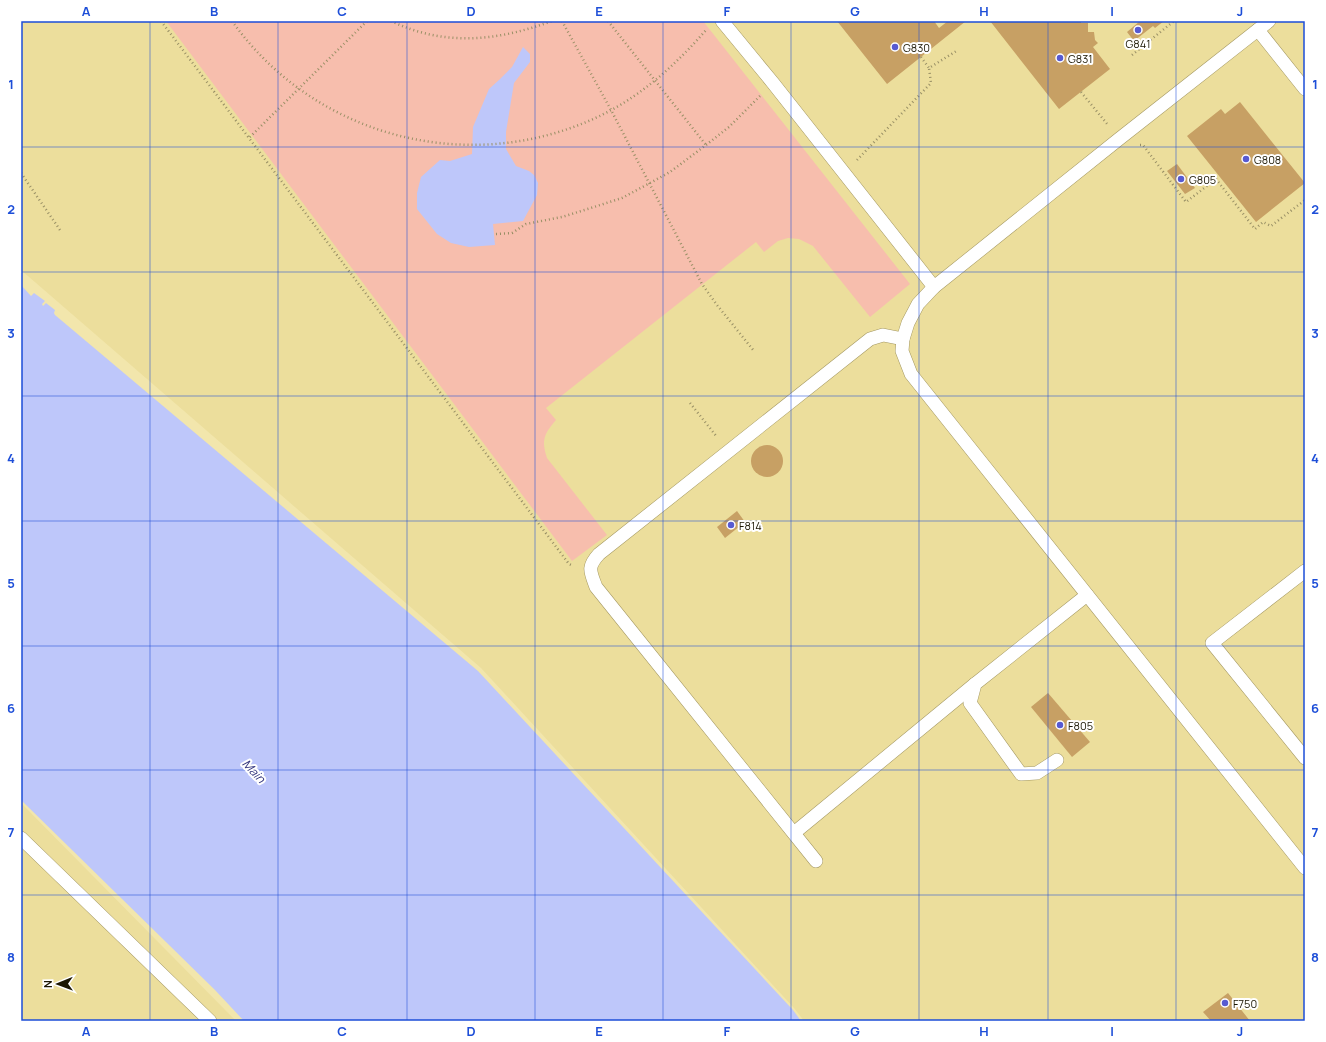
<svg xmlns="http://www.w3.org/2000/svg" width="1326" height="1042" viewBox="0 0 1326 1042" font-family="Manrope,sans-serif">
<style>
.built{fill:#ecde9c}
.green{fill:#f7bead}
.water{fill:#bec7fa}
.building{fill:#c7a064}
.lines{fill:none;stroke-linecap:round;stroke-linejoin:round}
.service-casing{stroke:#a49862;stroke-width:14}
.path{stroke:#988f65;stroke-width:2.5;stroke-dasharray:1 3;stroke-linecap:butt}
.service{stroke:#fff;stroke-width:13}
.grid{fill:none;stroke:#1d4ed8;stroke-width:1;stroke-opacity:0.55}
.poi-dot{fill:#575ad1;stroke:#fff;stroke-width:1.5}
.labels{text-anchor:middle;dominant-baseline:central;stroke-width:4;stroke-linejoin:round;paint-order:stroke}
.poi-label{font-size:11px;fill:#1c1703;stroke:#fff;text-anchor:start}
.water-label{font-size:12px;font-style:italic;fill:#31337c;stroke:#fff}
.neatline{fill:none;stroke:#1d4ed8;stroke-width:1.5}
.grid-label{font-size:13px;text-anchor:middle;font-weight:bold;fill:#1d4ed8}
</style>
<rect width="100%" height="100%" fill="#f2e6ac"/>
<!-- built -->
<g class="built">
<polygon points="21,21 1305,21 1305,1021 804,1021 794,1008 481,668 21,270"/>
<polygon points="21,803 236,1021 21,1021"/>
</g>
<!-- green -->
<path class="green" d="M166 21H703L910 284 870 317 813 246 799 239 788 238 778 241 764 252 756 242 546 408 556 420C544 434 541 440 547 458L607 535 572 561Z"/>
<!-- water -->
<g class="water">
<polygon points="523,47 530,54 530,62 514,83 506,132 506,149 516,166 529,171 534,175 538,183 537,195 523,221 493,224 495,245 469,247 451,243 437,234 417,209 417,193 421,177 440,160 450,161 472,154 473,127 489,89 499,80 512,67"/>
<polygon points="21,285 31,296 34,293 45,301 42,304 43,306 46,303 55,310 54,313 55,315 478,671 793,1010 801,1021 244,1021 215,990 21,800"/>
</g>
<!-- building -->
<g class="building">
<polygon points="837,21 934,21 939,28 948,21 966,21 887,84"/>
<polygon points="990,21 1081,21 1081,23 1088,23 1088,32 1094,32 1095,40 1098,43 1093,47 1110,69 1059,109"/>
<polygon points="1140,21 1164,21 1155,28 1153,26 1134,41 1127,32"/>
<polygon points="1240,102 1305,183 1256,222 1187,136 1221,109 1225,114"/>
<polygon points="1177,164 1195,188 1185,194 1167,171"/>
<circle cx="767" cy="461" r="16"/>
<polygon points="737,511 745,522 725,538 717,527"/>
<polygon points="1048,693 1090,742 1072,757 1031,707"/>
<polygon points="1228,993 1250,1021 1211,1021 1203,1012"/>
</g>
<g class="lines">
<!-- service casing -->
<g class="service-casing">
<g id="service">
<polyline points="722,21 773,83 934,287"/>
<polyline points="1269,21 1119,139 934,287 918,304 908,323 903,339 902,351 911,374 1305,868"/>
<polyline points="1258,30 1305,89"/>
<polyline points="1305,571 1212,643 1305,758"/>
<polyline points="1057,760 1037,773 1021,774 970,703 975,684 1087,595"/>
<polyline points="794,833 975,684"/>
<polyline points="21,838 210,1021"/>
<path d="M816 861 596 587C590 571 587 567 599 554L870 339 883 335 903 339"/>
</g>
</g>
<!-- path -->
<g class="path">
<polyline points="161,21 249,138"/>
<path d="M232 21C313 135 463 176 591 120 637 100 674 67 707 29"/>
<polyline points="367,21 249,138 569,564 573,566"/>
<path d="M391 21C445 47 498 41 552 21"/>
<polyline points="562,21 611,110 702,284 717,305 754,351"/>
<polyline points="608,21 706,145"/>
<polyline points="1132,55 1174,21"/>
<polyline points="921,57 929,68 958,50"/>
<polyline points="1081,92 1108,125"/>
<polyline points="1140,145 1143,145 1186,202 1216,179 1255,229 1263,222 1271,226 1305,200"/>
<polyline points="857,160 931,83 929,68"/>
<polyline points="21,173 60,230"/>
<polyline points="496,234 512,233 526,224 562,217 594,207 622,198 650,183 670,172 706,145 729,127 760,96"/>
<polyline points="690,403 717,437"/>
</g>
<!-- service -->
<use href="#service" class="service"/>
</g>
<!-- grid -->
<path class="grid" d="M150 21V1021M278 21V1021M407 21V1021M535 21V1021M663 21V1021M791 21V1021M919 21V1021M1048 21V1021M1176 21V1021M21 147H1305M21 272H1305M21 396H1305M21 521H1305M21 646H1305M21 770H1305M21 895H1305"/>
<!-- markers -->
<g class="poi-dot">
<circle cx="1138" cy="30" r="4"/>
<circle cx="895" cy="47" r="4"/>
<circle cx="1060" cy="58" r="4"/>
<circle cx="1246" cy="159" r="4"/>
<circle cx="1181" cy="179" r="4"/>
<circle cx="731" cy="525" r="4"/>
<circle cx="1060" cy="725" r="4"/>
<circle cx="1225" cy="1003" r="4"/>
</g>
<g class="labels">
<!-- poi labels -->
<g class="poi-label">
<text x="1138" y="43" text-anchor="middle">G841</text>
<text x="903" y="47">G830</text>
<text x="1068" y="58">G831</text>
<text x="1254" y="159">G808</text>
<text x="1189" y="179">G805</text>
<text x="739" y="525">F814</text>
<text x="1068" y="725">F805</text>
<text x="1233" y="1003">F750</text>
</g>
<!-- water labels -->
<g class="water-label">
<text transform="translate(254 771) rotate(47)">Main</text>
</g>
</g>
<!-- border -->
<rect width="1326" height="1042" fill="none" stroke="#ffffff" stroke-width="44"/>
<!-- north arrow -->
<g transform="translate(58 984) rotate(269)" stroke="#ffffff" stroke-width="3" paint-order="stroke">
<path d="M0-3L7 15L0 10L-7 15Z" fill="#1c1703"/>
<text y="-6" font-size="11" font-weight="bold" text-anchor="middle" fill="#1c1703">N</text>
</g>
<rect x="22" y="22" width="1282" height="998" class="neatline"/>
<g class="grid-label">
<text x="86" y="16">A</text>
<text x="214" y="16">B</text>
<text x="342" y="16">C</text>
<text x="471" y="16">D</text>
<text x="599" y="16">E</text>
<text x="727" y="16">F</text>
<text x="855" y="16">G</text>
<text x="984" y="16">H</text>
<text x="1112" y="16">I</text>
<text x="1240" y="16">J</text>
<text x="11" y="89">1</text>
<text x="1315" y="89">1</text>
<text x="11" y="214">2</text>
<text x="1315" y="214">2</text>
<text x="11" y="338">3</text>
<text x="1315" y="338">3</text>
<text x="11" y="463">4</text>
<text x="1315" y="463">4</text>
<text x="11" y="588">5</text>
<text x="1315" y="588">5</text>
<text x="11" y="713">6</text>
<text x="1315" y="713">6</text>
<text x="11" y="837">7</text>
<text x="1315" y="837">7</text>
<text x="11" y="962">8</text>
<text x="1315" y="962">8</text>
<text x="86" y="1036">A</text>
<text x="214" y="1036">B</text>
<text x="342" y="1036">C</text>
<text x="471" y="1036">D</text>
<text x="599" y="1036">E</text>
<text x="727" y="1036">F</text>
<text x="855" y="1036">G</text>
<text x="984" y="1036">H</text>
<text x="1112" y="1036">I</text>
<text x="1240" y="1036">J</text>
</g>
</svg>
